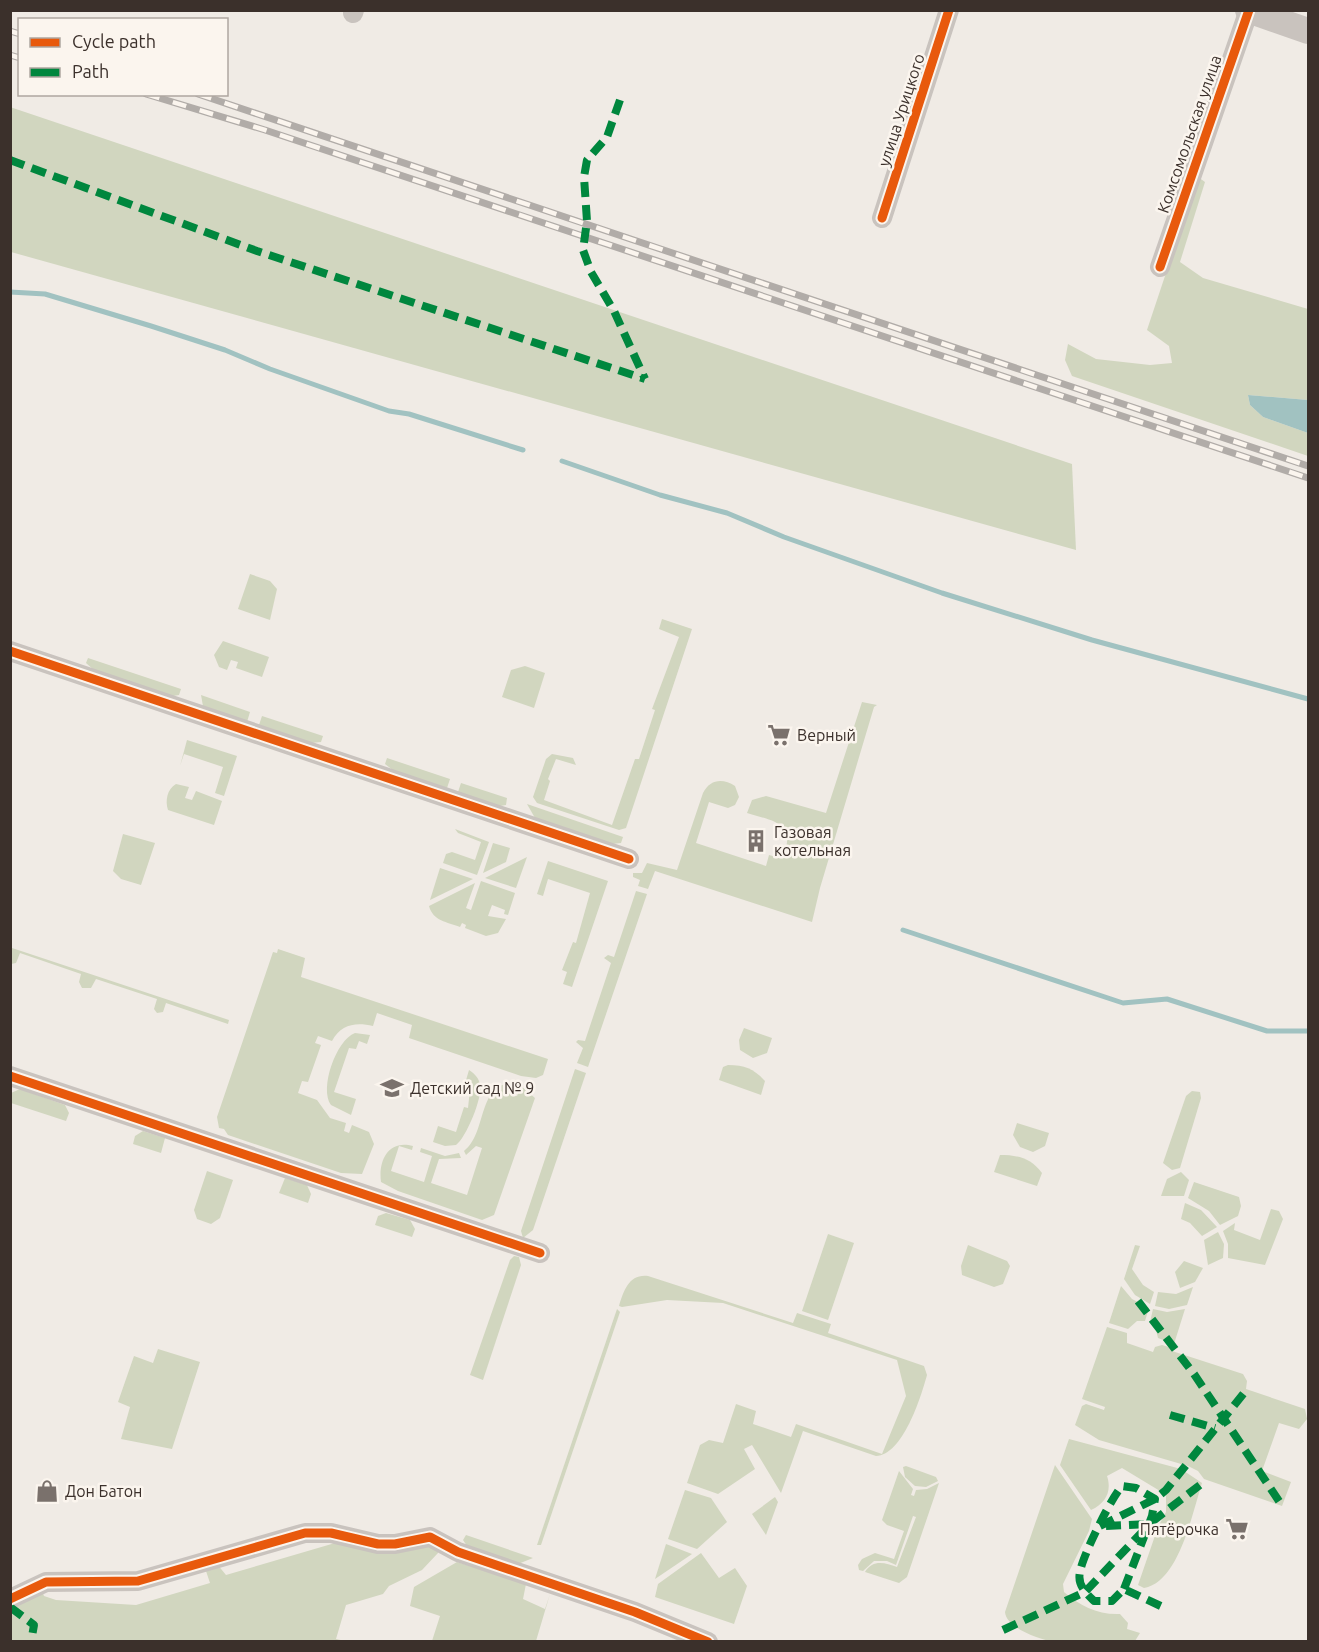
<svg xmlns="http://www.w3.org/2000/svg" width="1319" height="1652" viewBox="0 0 1319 1652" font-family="Ubuntu,sans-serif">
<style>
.green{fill:#d1d6bf}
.water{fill:#a1c2c1}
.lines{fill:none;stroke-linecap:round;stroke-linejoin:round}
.stream{stroke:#a1c2c1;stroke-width:5}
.minor{stroke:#c9c3be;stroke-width:20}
.tertiary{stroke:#c9c3be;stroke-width:26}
.rail-casing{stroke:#b1aca8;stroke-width:7}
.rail{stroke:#fbf5ee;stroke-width:4.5;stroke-dasharray:14;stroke-linecap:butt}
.quiet{stroke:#00873e;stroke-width:8;stroke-dasharray:15 8;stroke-linecap:butt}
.cycleway-casing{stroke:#fbf5ee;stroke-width:13}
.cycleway{stroke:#e8590c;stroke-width:9}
.labels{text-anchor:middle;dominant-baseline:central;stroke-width:5;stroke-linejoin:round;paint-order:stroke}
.street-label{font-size:16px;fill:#3b302b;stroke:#fbf5ee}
.poi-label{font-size:16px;fill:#3b302b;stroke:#fbf5ee;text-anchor:start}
</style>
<rect width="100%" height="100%" fill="#f0ebe5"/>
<!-- green -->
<g class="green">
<polygon points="10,107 1072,464 1076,550 11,252"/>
<polygon points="1198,177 1205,182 1180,262 1203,278 1308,309 1308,400 1248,395 1250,405 1263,417 1308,433 1308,456 1072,376 1065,360 1068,344 1096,359 1150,365 1172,363 1169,346 1147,330"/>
<polygon points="250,574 270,581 277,589 270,620 238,609"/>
<polygon points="662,619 692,629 626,828 619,830 537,803 533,797 546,759 552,754 573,758 576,765 556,759 548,779 550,781 544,800 612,825 635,759 639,759 655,710 652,709 679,637 659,629"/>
<polygon points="223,641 269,657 262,677 236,668 238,662 231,660 227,670 219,667 214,655"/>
<polygon points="88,658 181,689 179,695 173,696 95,671 86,663"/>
<polygon points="525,666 545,673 534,708 502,697 511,670"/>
<polygon points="201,695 250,712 247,722 203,706"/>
<path d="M862 702 877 705 874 707 820 888 812 922 655 871 648 889 638 886 640 880 633 877V873H642L647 863 677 870 703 793C710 779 723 778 735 786L739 797 735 805 728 808 709 802 696 843 766 866 769 855 776 857C791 850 791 830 775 822 767 818 756 816 747 813L752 800 766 796 826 813Z"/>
<polygon points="262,716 323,736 321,742 311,743 259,725"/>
<polygon points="187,740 237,756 224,796 215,793 223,767 184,754 180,766"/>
<polygon points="387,758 450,779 447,788 394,771 385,764"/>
<polygon points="461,783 507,798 506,805 500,806 458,792"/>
<path d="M176 784 189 787 185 798 192 800 196 791 222 801 214 825 168 810C165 801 167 789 176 784Z"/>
<polygon points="527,804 623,837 621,843 612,844 535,818"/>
<polygon points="455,829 489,842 477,875 443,863 446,854 452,852 475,860 481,842 458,833"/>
<polygon points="123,834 155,843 141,885 121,879 113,871"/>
<polygon points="493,843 510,848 506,862 483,873"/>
<polygon points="527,857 516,888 485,878"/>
<polygon points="548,861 608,881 572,987 563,984 567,972 562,970 573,942 576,943 590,893 548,879 543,896 537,894"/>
<polygon points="440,868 473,879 430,900"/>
<path d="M481 881 515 893 508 915 504 914 505 910 492 905 488 916 506 919 498 933 486 936 465 928 466 925 462 923 460 927C447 922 433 921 429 906L475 883 466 908 471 910Z"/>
<polygon points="636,891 647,894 588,1067 577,1063 583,1048 576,1042 578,1040 585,1041 611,963 604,958 608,955 614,957"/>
<polygon points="12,948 229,1020 228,1024 166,1003 163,1012 157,1013 154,1009 157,999 96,979 91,988 82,988 79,982 81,974 20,953 16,963 11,964"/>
<path d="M278 949 305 958 301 977 548 1059 543 1075 536 1078 521 1076 409 1038 412 1025 377 1013 373 1026C356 1022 341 1024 332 1041L318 1036 315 1043 321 1045 308 1082 302 1081 298 1093 317 1100 330 1118 346 1123 344 1131 349 1133 352 1125 369 1132 374 1144 362 1174 341 1173 228 1135 224 1129 219 1128 217 1117 273 952 277 953Z"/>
<polygon points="744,1028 772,1038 767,1053 753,1058 740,1050 739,1040"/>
<path d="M355 1033 370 1035 367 1044 359 1041 356 1049 349 1048 334 1092 356 1099 351 1115 331 1105C319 1089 336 1040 355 1033Z"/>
<path d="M728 1065C745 1065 754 1069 765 1081L761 1095 719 1080 723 1067Z"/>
<polygon points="575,1069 586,1073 533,1230 523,1238 521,1231"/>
<path d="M469 1070C475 1074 479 1078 480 1085 483 1097 466 1138 456 1145L445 1146 433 1142 438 1126 456 1132 464 1107 468 1108 470 1089 464 1087Z"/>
<path d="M511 1083 507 1093 517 1096 521 1086 535 1098 494 1215 482 1220 398 1191 381 1182C378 1160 389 1139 413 1146L412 1150 399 1146 391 1171 424 1182 432 1156 420 1152 421 1148 445 1156 459 1153 461 1158 439 1159 431 1183 467 1195 482 1148 476 1146 466 1155 464 1151C487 1134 477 1086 511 1083Z"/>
<polygon points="20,1089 65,1105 69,1113 66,1121 11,1103 11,1093"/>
<polygon points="1192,1091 1200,1092 1201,1098 1180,1168 1172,1170 1163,1163 1186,1096"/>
<polygon points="1017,1123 1049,1133 1045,1146 1033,1152 1020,1147 1013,1135"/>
<polygon points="143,1131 165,1138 161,1153 133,1144 135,1136"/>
<path d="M1000 1155C1018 1155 1031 1158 1042 1173L1037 1186 994 1172Z"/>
<polygon points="207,1171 233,1180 220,1218 211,1224 197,1219 194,1210"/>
<polygon points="1181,1172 1189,1180 1184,1196 1161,1196 1167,1179"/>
<polygon points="285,1178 307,1185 311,1194 308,1203 279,1193"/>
<polygon points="1194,1182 1239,1197 1241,1206 1238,1216 1220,1225 1209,1211 1188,1198"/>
<polygon points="1185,1203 1201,1210 1217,1227 1202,1236 1190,1223 1181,1219"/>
<polygon points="1271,1209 1279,1211 1283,1219 1265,1265 1228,1258 1228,1244 1223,1231 1235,1223 1234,1230 1260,1240"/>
<polygon points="386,1213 410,1220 415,1229 412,1237 375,1225 378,1216"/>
<polygon points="1218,1232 1224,1244 1223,1258 1208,1265 1204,1240"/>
<polygon points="828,1234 854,1243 828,1320 802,1311"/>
<polygon points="968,1245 1007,1261 1010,1266 1003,1284 994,1287 962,1275 961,1266"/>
<polygon points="1135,1245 1140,1246 1132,1269 1143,1285 1154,1292 1150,1304 1135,1295 1124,1279"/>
<polygon points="514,1256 519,1257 521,1265 483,1380 470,1375 510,1260"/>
<polygon points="1184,1261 1203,1268 1195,1282 1180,1288 1175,1272"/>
<path d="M648 1276 793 1323 797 1313 831 1324 828 1333 924 1366 927 1375C921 1397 903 1455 876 1456L803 1431 781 1493 752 1445 744 1449 755 1469 718 1494 687 1483 700 1445 709 1440 723 1443 736 1404 756 1411 753 1424 791 1437 796 1424 882 1454 906 1396 897 1360 723 1303 667 1300 622 1307 619 1306C624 1290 629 1274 648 1276Z"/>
<polygon points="1121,1286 1132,1299 1149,1308 1145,1321 1137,1321 1128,1329 1109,1323"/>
<polygon points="1193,1287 1187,1305 1169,1309 1155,1306 1158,1292 1176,1294"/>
<polygon points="617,1309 620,1312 541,1545 537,1545"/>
<polygon points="1153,1309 1167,1312 1185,1309 1174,1344 1158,1338 1155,1326 1150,1322"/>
<polygon points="1107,1327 1127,1333 1127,1343 1153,1352 1155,1347 1162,1345 1172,1348 1172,1351 1243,1374 1247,1381 1246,1389 1305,1409 1307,1419 1299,1429 1279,1423 1262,1471 1291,1482 1282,1506 1204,1479 1198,1471 1188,1466 1099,1440 1075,1425 1082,1406 1086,1404 1104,1410 1105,1407 1082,1399"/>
<polygon points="158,1349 200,1362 172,1449 121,1439 130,1407 118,1402 134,1356 153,1363"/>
<path d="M1069 1439 1181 1469 1202 1483C1192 1514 1179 1582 1144 1588L1138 1585 1158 1527 1166 1512V1491H1160L1122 1468 1107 1476C1112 1491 1106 1503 1091 1510L1060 1465Z"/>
<path d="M1055 1465 1092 1519 1089 1531 1063 1584 1064 1592C1080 1606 1098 1615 1120 1614L1128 1623 1127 1629 1140 1633 1135 1641C1109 1642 1081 1644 1055 1642 1040 1640 1006 1628 1005 1612Z"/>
<polygon points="906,1466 936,1477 938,1481 926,1487 915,1486 905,1477 903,1467"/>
<path d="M899 1471 913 1489 911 1495 914 1496 916 1490 927 1489 939 1483 907 1577 899 1583 865 1572C873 1559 885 1563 897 1567L916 1517 913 1516 896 1565 887 1561H874L863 1571 859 1570 858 1565 862 1559 875 1553 894 1559 904 1531 887 1525 882 1520Z"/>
<polygon points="685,1490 711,1498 727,1522 697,1549 668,1539"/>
<polygon points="775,1497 778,1502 766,1535 752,1514"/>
<polygon points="466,1535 533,1558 518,1564 467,1546 463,1540"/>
<polygon points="335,1543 433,1544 438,1547 438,1553 422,1570 389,1586 383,1594 346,1605 336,1639 345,1641 11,1641 10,1606 41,1589 44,1596 56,1600 136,1605 210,1583 206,1571 217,1564 226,1575"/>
<polygon points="666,1544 692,1554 655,1579"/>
<polygon points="701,1553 719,1578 735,1568 747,1586 734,1624 655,1597 658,1584"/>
<polygon points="457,1562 526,1584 523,1599 545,1609 550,1594 536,1641 432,1641 440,1616 410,1606 414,1587"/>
</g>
<!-- water -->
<polygon class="water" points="1248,395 1308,400 1308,433 1263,417 1250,405"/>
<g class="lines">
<!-- stream -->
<g class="stream">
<polyline points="10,292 45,294 151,326 225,350 270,369 389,411 409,414 523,450"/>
<polyline points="562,461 660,495 727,513 784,537 942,593 1092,640 1308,699"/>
<polyline points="903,930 1123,1003 1167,999 1267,1031 1308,1031"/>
</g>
<!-- minor -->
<g class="minor">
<polyline points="353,13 354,10"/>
<polyline points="882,218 949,10"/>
<polyline points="1160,267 1249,10"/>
<polyline points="10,651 629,859"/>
<polyline points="10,1076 540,1253"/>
<polyline points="10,1599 46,1582 138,1581 305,1533 331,1533 378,1544 395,1544 430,1537 458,1552 635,1612 708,1642"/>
</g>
<!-- tertiary -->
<polyline class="tertiary" points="1248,10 1308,31"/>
<!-- rail casing -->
<g class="rail-casing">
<g id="rail">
<polyline points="10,31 20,34"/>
<polyline points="10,55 20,58"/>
<polyline points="146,94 265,130 1308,478"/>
<polyline points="198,94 1308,466"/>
</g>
</g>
<!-- rail -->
<use href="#rail" class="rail"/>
<!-- quiet -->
<g class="quiet">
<polyline points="620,100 607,137 587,160 584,177 587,221 583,250 591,272 614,311 645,379"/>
<polyline points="10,160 257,251 645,379"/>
<polyline points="1138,1301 1194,1374 1283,1507"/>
<polyline points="1170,1415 1215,1428"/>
<polyline points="1100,1526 1155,1499 1166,1490 1248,1388"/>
<polyline points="1106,1526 1149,1524 1204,1482"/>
<path d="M1124 1589 1152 1516 1155 1499 1136 1488 1122 1486C1111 1498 1082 1557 1080 1572 1077 1585 1086 1593 1094 1601H1112L1124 1589 1165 1608"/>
<polyline points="10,1607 34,1625 31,1642"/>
<polyline points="1003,1630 1085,1592 1145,1529"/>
</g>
<!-- cycleway casing -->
<g class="cycleway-casing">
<g id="cycleway">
<polyline points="882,218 949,10"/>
<polyline points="1160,267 1249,10"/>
<polyline points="10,651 629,859"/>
<polyline points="10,1076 540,1253"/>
<polyline points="10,1599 46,1582 138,1581 305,1533 331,1533 378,1544 395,1544 430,1537 458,1552 635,1612 708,1642"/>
</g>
</g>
<!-- cycleway -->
<use href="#cycleway" class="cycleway"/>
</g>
<!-- icons -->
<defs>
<g id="supermarket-bare" transform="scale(1.8)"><path d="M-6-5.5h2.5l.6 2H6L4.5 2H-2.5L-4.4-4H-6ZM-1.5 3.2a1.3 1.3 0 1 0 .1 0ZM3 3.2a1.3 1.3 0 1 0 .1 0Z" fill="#7a716c" stroke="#fbf5ee" stroke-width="2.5" paint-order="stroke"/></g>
<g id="building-bare" transform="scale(1.8)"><path d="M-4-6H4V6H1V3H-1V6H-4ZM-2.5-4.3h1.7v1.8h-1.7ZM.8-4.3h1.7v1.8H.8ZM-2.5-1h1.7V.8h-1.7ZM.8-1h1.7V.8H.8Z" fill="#7a716c" stroke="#fbf5ee" stroke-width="2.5" paint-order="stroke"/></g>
<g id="school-bare" transform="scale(1.8)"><path d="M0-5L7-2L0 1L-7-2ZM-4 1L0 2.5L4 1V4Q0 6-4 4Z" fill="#7a716c" stroke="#fbf5ee" stroke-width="2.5" paint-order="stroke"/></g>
<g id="shop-bare" transform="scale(1.8)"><path d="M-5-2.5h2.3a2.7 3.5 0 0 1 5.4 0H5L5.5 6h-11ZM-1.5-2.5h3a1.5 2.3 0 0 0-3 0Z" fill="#7a716c" stroke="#fbf5ee" stroke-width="2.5" paint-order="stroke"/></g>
</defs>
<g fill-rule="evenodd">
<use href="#supermarket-bare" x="779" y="735"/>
<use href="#building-bare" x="756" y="841"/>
<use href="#school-bare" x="392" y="1088"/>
<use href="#shop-bare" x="47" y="1491"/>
<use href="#supermarket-bare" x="1237" y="1529"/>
</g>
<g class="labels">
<!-- street labels -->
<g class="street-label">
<text transform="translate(901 110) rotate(-72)">улица Урицкого</text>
<text transform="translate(1189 134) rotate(-71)">Комсомольская улица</text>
</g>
<!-- poi labels -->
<g class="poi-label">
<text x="797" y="735">Верный</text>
<text x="774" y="832">Газовая<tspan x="774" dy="18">котельная</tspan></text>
<text x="410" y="1088">Детский сад № 9</text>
<text x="65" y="1491">Дон Батон</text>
<text x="1219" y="1529" text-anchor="end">Пятёрочка</text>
</g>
</g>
<!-- border -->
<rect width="1319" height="1652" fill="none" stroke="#3b302b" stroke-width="24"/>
<!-- legend -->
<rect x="18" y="18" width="210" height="78" fill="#fbf5ee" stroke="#aea6a0" stroke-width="1.5"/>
<rect x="30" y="38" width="30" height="9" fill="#e8590c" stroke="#aea6a0" stroke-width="1.5"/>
<text x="72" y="48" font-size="18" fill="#3b302b">Cycle path</text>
<rect x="30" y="68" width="30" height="9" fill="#00873e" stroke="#aea6a0" stroke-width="1.5"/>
<text x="72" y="78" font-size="18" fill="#3b302b">Path</text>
</svg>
